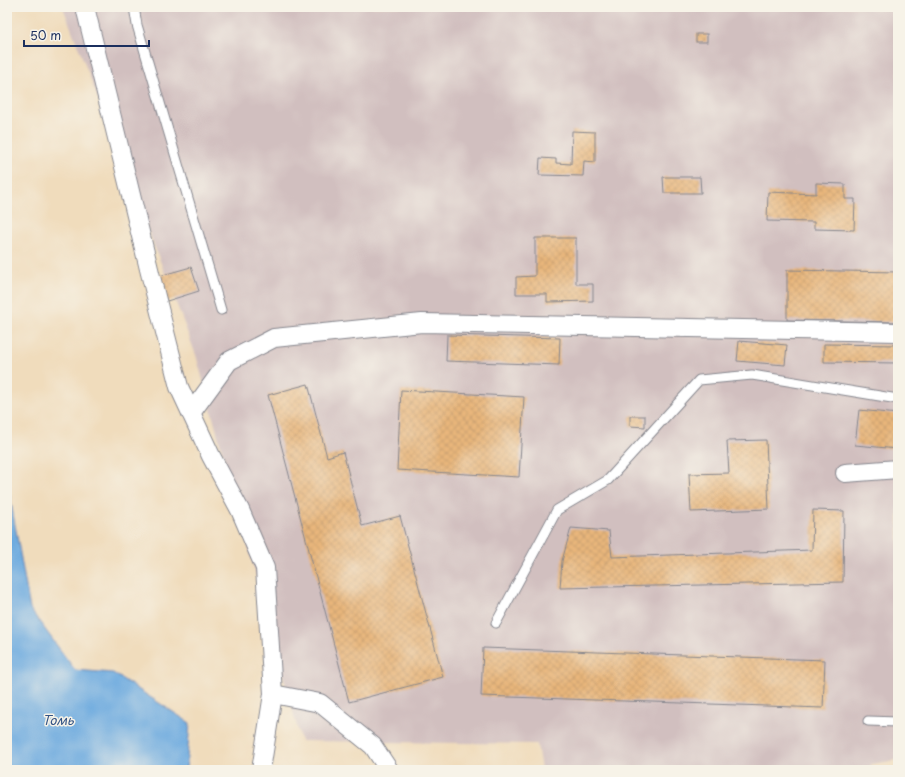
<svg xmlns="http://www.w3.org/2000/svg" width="905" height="777" viewBox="0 0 905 777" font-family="'Playpen Sans',sans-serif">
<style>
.industrial{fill:#d1bfbf}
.water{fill:#6daadf;stroke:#446c9e}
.building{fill:url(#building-cross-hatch)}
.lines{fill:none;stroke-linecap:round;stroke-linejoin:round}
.service-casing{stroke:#86868d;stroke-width:11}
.minor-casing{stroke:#86868d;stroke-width:20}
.service{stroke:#fff;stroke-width:9}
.minor{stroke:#fff;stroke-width:18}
.labels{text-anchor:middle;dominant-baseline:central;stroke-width:3;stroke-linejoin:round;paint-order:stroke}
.water-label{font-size:13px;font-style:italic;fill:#345485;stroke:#f7f3e8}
</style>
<defs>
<pattern id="building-cross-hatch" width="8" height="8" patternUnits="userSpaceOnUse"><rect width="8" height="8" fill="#e8b67c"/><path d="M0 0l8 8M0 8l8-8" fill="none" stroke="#c69d6e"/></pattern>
</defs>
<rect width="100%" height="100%" fill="#f7f3e8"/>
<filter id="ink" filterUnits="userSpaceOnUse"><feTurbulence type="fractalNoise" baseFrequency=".025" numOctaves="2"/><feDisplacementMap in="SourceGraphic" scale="8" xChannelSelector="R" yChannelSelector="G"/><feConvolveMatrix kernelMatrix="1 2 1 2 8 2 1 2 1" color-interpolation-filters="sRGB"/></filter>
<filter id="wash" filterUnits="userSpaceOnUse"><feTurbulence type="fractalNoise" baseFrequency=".012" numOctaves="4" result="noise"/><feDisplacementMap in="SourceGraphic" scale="16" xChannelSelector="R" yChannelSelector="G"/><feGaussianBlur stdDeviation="0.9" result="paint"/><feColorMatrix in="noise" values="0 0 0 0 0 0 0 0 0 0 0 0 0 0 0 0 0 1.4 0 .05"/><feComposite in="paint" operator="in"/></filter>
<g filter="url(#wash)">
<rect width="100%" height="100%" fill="#f0dcbc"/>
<!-- industrial -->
<polygon class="industrial" points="63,7 898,7 898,760 871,764 872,770 541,770 537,744 301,741 196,355"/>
<!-- water -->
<polygon class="water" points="7,480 30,609 75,670 113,673 190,723 186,770 7,770"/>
<g id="blocks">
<!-- building -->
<g class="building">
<rect x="696" y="34" width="11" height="8"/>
<polygon points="572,131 595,132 595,162 584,161 583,176 539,175 540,158 556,159 556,163 571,164"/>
<polygon points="663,177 700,177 701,193 664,193"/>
<polygon points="816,183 845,184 845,199 855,199 854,230 814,229 814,222 767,221 768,192 816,194"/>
<polygon points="535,238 576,238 576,284 593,284 593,301 547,302 547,294 516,294 516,277 535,276"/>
<polygon points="191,267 199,291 167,301 159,276"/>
<polygon points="787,270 898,272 898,322 787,320"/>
<polygon points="447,335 560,338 559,365 446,361"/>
<polygon points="739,341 787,345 785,365 737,361"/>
<polygon points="824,344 898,345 898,363 824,362"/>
<polygon points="308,384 327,457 343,452 362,526 400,516 443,677 349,702 268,395"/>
<polygon points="401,390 524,397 519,477 397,470"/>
<polygon points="859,410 898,414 898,449 855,445"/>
<polygon points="630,416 645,416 645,427 630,426"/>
<polygon points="766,440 769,509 691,512 689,474 729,473 727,441"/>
<polygon points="813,510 844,511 843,582 560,588 562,561 571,528 609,531 612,557 812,550"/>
<polygon points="483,648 825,660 823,708 481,696"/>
</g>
</g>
</g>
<g filter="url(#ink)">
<use href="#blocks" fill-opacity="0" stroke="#86868d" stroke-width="1"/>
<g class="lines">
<!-- service casing -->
<g class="service-casing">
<g id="service">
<polyline points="134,7 137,25 221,310"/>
<polyline points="496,623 557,510 608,480 699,380 752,375 898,399"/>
<polyline points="868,721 898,722"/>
</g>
</g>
<!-- minor casing -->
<g class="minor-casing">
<g id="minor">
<polyline points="85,7 150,273 179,387 211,456 240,510 265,568 273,694 261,770"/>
<polyline points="191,413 229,361 274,338 422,323 898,332"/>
<polyline points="845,473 898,469"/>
<polyline points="273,694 320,703 373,746 389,770"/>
</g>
</g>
<!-- service -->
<use href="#service" class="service"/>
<!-- minor -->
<use href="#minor" class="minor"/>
</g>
</g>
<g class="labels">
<!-- water labels -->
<g class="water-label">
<text x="58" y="719">Томь</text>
</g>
</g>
<!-- margin -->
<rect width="905" height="777" fill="none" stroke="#f7f3e8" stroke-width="24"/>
<!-- scale -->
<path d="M24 40v6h125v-6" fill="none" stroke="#1b2f5e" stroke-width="2"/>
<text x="30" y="40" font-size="12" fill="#1b2f5e" stroke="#f7f3e8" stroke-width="3" paint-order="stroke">50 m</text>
</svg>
